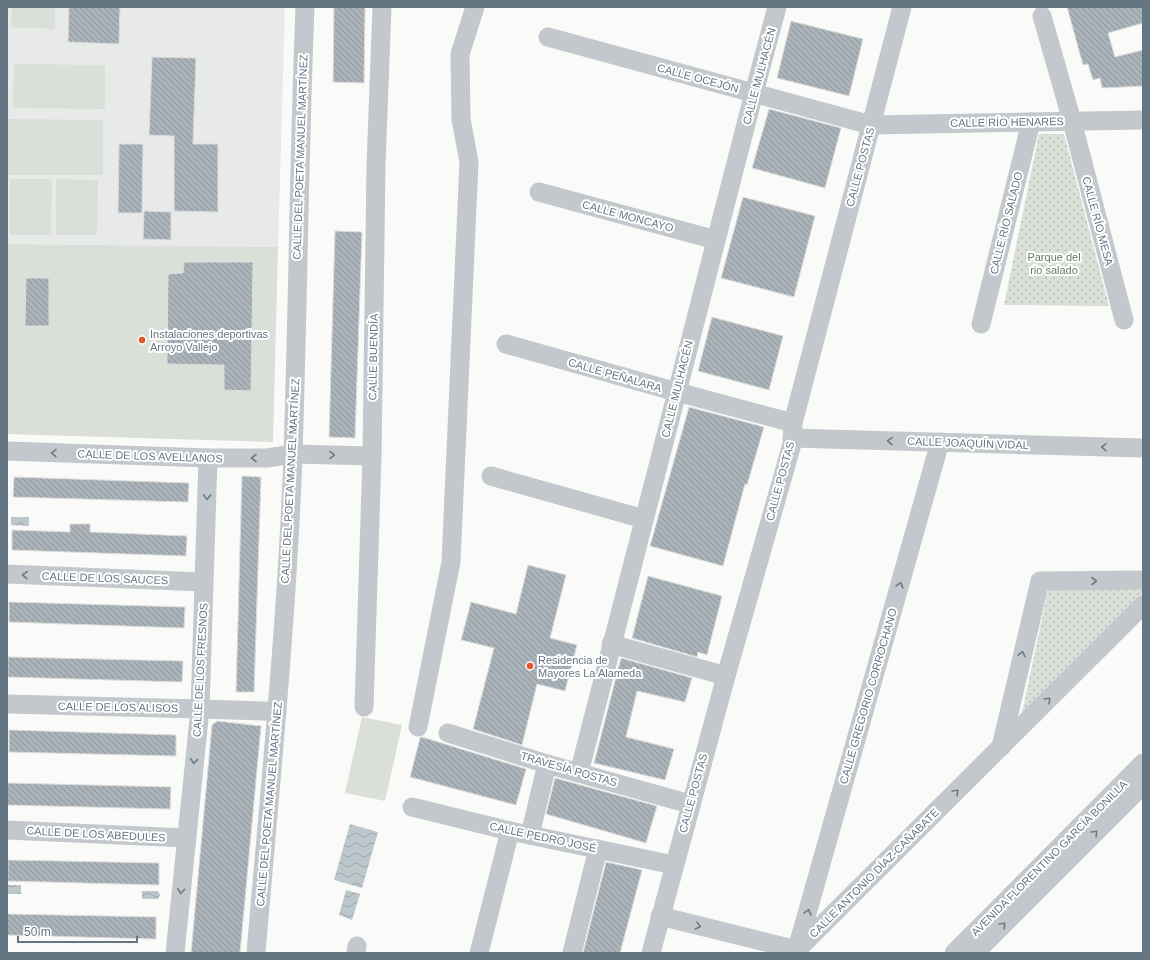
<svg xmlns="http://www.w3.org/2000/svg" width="1150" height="960" viewBox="0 0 1150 960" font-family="Helvetica,sans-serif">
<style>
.built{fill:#e8e9e9}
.green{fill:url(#green-dots)}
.pitch{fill:#dadfd7}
.water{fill:url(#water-waves)}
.building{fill:url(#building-back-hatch);stroke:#dcdcda}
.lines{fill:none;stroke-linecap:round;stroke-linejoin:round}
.minor{stroke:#c3c8cc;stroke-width:19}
.oneway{stroke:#6a7a87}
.poi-dot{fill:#e4572e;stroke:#fff;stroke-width:1.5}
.labels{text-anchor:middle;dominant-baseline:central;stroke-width:4;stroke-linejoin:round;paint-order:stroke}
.street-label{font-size:11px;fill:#657683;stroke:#fff}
.park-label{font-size:11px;fill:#687a64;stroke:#fff}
.poi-label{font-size:11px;fill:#657683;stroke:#fff;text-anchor:start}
</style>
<defs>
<pattern id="green-dots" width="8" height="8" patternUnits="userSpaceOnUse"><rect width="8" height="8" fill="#dadfd7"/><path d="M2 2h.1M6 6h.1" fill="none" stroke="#b4b9b4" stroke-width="1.8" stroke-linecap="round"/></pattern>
<pattern id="water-waves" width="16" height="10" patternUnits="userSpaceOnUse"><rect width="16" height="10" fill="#bbc7cb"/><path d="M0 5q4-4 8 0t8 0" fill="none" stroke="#9ca6aa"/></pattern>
<pattern id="building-back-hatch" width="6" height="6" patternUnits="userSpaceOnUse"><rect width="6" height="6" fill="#aab3b9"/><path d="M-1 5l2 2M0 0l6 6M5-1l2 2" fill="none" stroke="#8e969c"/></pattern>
</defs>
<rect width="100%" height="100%" fill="#fafaf8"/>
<!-- built -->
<polygon class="built" points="7,7 285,7 278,247 7,244"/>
<!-- green -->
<g class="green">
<polygon points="1039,134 1064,134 1109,306 1004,305"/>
<polygon points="1143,588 1143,594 1022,713 1048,590"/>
</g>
<!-- pitch -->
<g class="pitch">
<polygon points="12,7 55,7 55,29 11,27"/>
<polygon points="14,64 105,65 105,109 13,108"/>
<polygon points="7,119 103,120 103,175 7,175"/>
<polygon points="10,179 52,179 51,235 10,235"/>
<polygon points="56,179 98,180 97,235 56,235"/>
<polygon points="8,244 278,247 273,442 7,434"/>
<polygon points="362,717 402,725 385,801 345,793"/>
</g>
<!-- water -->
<g class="water">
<polygon points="11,517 29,517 29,526 11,525"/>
<polygon points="350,824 378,832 362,888 334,880"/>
<rect x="7" y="885" width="14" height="9"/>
<polygon points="346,890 360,894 352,920 339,915"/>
<polygon points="142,891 158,891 160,895 158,899 142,899"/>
</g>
<!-- building -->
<g class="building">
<polygon points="69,7 120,7 119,44 68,42"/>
<polygon points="334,7 365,7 364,83 333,82"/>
<polygon points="1067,7 1143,7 1143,23 1108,33 1115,57 1143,50 1143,86 1102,88 1100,78 1093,80 1088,64 1083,65"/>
<polygon points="791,21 863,39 849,96 777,78"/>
<polygon points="152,57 196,58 193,144 218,144 218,212 174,211 174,136 149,135"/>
<polygon points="769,109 841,128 825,188 752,168"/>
<polygon points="119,144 143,144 142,213 118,213"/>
<polygon points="743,197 815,216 794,297 721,278"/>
<polygon points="144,211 171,212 171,240 143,239"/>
<polygon points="335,231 362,232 355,438 329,437"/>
<polygon points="184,262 253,262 251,391 224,390 224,365 167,364 168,274 183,273"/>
<polygon points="26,278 49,278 49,326 25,326"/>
<polygon points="712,317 783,336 769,390 698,371"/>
<polygon points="689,407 764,427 747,485 745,484 723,566 650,546"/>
<polygon points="242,476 261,477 254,692 236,692"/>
<polygon points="14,477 189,483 188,502 13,497"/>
<polygon points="70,524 90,524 90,532 187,536 186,556 12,550 12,530 70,532"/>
<polygon points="528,565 566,575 550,638 577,645 565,691 537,684 522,745 473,729 494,648 461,640 471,602 516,614"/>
<polygon points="648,576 722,596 707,655 698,652 697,657 632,638"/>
<polygon points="9,602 185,607 184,628 9,622"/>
<polygon points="8,657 183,661 182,682 8,677"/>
<polygon points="621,658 692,678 685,702 637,691 626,737 674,749 665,780 594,763"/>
<polygon points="217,721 261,726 240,953 191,953 212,725"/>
<polygon points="9,730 176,735 176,756 9,752"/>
<polygon points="422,737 526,769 516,805 410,777 420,738"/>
<polygon points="555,778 657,806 646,843 546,814"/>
<polygon points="7,783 171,787 170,809 7,805"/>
<polygon points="8,860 159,863 159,885 8,881"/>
<polygon points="606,862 642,870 620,953 583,953"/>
<polygon points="7,914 156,917 156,939 7,935"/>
</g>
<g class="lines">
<!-- minor -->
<g class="minor">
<polyline points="1042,16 1072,121 1124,320"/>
<polyline points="548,37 871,125 1143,120"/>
<polyline points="539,192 716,240"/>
<polyline points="981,324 1031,122"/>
<polyline points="506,344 677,392 793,423"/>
<polyline points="792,438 1143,448"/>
<polyline points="7,451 208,458 267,458 293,454 372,456"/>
<polyline points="491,476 644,519"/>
<polyline points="7,574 203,582"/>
<polyline points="611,644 726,676"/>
<polyline points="7,704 200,709 264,711 277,712"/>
<polyline points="364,707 372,456 376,165 382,7"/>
<polyline points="418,727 451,562 469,162 461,119 460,54 475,7"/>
<polyline points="448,733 547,764 690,804"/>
<polyline points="1001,747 1040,581 1143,580"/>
<polyline points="579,773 754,93 777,7"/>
<polyline points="412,807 510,831 674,865"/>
<polyline points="7,830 186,838"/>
<polyline points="530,835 547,764"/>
<polyline points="660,916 797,950 1143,605"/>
<polyline points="797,949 940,442"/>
<polyline points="175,953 200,709 208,458"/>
<path d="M256 953C270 787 287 621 293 454 298 305 299 156 305 7"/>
<polyline points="356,953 357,946"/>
<polyline points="479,953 510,831"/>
<polyline points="572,953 598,849"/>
<polyline points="651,953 726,676 792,444 793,423 902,7"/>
<polyline points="954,953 1143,763"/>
<polyline points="975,953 1143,785"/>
</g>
</g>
<!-- one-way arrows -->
<defs><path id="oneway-chevron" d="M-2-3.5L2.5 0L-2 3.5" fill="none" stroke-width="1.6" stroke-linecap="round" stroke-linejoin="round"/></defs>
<g class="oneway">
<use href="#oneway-chevron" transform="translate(890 441) rotate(-178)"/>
<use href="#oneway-chevron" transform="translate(1104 447) rotate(-178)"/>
<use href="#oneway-chevron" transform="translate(54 453) rotate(-178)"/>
<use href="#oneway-chevron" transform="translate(332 455) rotate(1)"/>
<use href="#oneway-chevron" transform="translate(254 458) rotate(-180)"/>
<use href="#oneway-chevron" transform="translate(207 497) rotate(92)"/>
<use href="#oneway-chevron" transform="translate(25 575) rotate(-178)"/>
<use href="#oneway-chevron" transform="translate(1094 581)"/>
<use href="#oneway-chevron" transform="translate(900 585) rotate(-74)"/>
<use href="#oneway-chevron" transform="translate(1022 654) rotate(-77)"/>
<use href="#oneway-chevron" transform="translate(1048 700) rotate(-45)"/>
<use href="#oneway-chevron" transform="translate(194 761) rotate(96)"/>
<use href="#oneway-chevron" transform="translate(956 792) rotate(-45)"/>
<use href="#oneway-chevron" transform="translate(1095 833) rotate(-45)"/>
<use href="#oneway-chevron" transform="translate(181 891) rotate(95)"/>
<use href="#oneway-chevron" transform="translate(808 912) rotate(-74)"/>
<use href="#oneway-chevron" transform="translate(1003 925) rotate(-45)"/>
<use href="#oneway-chevron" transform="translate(698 926) rotate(14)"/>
</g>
<!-- markers -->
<g class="poi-dot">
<circle cx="142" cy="340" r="4"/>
<circle cx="530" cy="666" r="4"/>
</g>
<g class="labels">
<!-- street labels -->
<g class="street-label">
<text transform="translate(759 76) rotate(-75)">CALLE MULHACÉN</text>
<text transform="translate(698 78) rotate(15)">CALLE OCEJÓN</text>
<text transform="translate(1007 122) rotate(-1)">CALLE RÍO HENARES</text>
<text transform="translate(300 157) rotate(-88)">CALLE DEL POETA MANUEL MARTÍNEZ</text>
<text transform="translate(860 167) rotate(-75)">CALLE POSTAS</text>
<text transform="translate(628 216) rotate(15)">CALLE MONCAYO</text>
<text transform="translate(1098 221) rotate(75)">CALLE RÍO MESA</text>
<text transform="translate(1006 223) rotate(-76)">CALLE RÍO SALADO</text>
<text transform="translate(373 357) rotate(-89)">CALLE BUENDÍA</text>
<text transform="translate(615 375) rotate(16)">CALLE PEÑALARA</text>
<text transform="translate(677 389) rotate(-76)">CALLE MULHACÉN</text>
<text transform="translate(968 443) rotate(2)">CALLE JOAQUÍN VIDAL</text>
<text transform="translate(150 456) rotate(2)">CALLE DE LOS AVELLANOS</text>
<text transform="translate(290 481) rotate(-87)">CALLE DEL POETA MANUEL MARTÍNEZ</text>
<text transform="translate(780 481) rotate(-75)">CALLE POSTAS</text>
<text transform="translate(105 578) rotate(2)">CALLE DE LOS SAUCES</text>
<text transform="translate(200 670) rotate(-87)">CALLE DE LOS FRESNOS</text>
<text transform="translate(868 696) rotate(-74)">CALLE GREGORIO CORROCHANO</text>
<text transform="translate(118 707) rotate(1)">CALLE DE LOS ALISOS</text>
<text transform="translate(569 769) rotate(16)">TRAVESÍA POSTAS</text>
<text transform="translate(693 793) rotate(-75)">CALLE POSTAS</text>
<text transform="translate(269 804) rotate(-85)">CALLE DEL POETA MANUEL MARTÍNEZ</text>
<text transform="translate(96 834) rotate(3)">CALLE DE LOS ABEDULES</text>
<text transform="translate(543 837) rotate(12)">CALLE PEDRO JOSÉ</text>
<text transform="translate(1049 858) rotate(-45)">AVENIDA FLORENTINO GARCÍA BONILLA</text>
<text transform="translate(874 873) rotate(-45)">CALLE ANTONIO DÍAZ-CAÑABATE</text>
</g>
<!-- park labels -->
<g class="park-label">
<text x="1054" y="257">Parque del<tspan x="1054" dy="13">rio salado</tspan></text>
</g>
<!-- poi labels -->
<g class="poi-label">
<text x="150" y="334">Instalaciones deportivas<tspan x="150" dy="13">Arroyo Vallejo</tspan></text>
<text x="538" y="660">Residencia de<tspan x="538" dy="13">Mayores La Alameda</tspan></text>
</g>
</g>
<!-- border -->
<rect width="1150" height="960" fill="none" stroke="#657683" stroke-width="16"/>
<!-- scale -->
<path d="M18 936v6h119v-6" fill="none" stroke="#657683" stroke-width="2"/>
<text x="24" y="936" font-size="12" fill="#657683" stroke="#ffffff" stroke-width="3" paint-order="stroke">50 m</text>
</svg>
